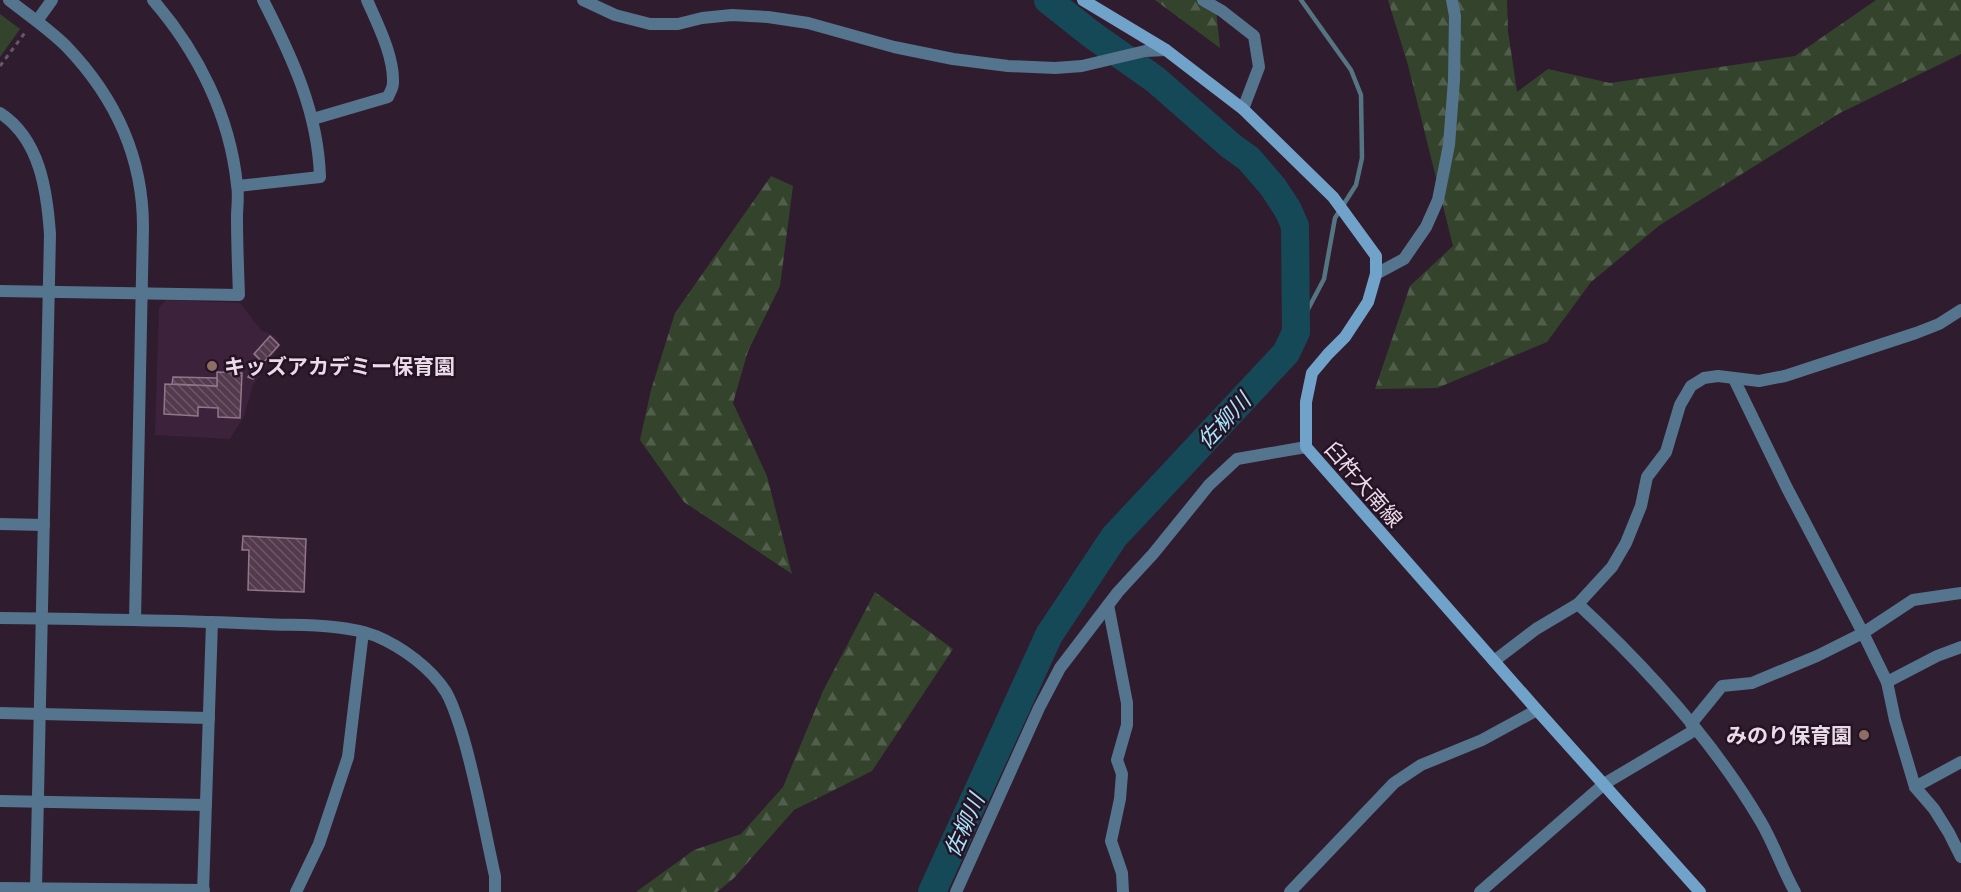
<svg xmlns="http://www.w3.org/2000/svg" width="1961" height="892" viewBox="0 0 1961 892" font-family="'Noto Serif','Noto Sans JP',serif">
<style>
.built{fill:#3c233b}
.green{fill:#34442c}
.forest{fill:url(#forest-firs)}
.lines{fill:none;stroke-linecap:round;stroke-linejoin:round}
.stream{stroke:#557582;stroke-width:4.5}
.river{stroke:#154957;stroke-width:28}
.building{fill:url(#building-back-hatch);stroke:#92768a;stroke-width:1.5}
.path{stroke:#695768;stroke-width:3;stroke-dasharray:4.5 4.5;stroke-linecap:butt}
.minor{stroke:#55748d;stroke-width:12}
.tertiary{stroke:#55748d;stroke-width:12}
.secondary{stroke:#70a2ca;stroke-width:12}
.education-dot{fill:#8d6e63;stroke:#261225;stroke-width:2}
.labels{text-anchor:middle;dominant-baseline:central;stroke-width:5;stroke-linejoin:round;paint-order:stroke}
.poi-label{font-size:21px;font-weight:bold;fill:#e9dce8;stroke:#261225;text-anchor:start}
.street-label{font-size:21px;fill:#e9dce8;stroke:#261225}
.water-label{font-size:22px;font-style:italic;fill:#a5e5fa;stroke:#261225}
</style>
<defs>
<pattern id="forest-firs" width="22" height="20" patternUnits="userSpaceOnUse" patternTransform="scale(1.5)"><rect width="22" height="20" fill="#34442c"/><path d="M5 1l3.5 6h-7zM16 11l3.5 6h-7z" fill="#515e4b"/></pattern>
<pattern id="building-back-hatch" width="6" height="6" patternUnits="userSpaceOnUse" patternTransform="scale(1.5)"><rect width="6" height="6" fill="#533b4d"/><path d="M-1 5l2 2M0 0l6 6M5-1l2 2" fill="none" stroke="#6c5767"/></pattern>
</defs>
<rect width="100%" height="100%" fill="#301c2f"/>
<!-- built -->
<polygon class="built" points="166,300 240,303 261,330 276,337 280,346 253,385 244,416 230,439 155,435 159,307"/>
<!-- green -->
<polygon class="green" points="0,14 20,29 0,57"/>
<!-- forest -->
<g class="forest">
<polygon points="1155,0 1215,0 1220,48"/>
<polygon points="1388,0 1507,0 1508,31 1517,92 1548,69 1610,83 1795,56 1876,0 1961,0 1961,54 1840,113 1660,225 1591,282 1547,342 1437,388 1375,389 1410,286 1453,246 1408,65"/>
<polygon points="771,176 793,186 780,286 748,351 733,403 767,476 792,574 684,502 640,440 651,390 675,313"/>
<polygon points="875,592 953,649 872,771 794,810 734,878 717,892 636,892 694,850 741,834 783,787 823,691"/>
</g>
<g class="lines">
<!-- stream -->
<polyline class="stream" points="1296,332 1324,279 1335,218 1356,185 1362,158 1361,95 1351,70 1301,0"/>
<!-- river -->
<polyline class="river" points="932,892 1049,635 1114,537 1286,353 1296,332 1295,226 1288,210 1273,187 1249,159 1231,146 1156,80 1091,34 1048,0"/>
</g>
<!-- building -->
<g class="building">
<polygon points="270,336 279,345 263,363 254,354"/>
<polygon points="253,368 257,371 253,379 248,377"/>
<polygon points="217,372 242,373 240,418 218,417 218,408 198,407 198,416 164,414 165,384 217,386"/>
<polygon points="173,377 217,378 217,386 172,384"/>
<polygon points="243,536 306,539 304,592 248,590 249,550 242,550"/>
</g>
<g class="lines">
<!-- path -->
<polyline class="path" points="0,66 27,30"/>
<!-- minor -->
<g class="minor">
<polyline points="583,0 615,15 650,24 678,24 702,18 732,15 768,17 808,23 894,47 953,59 1008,66 1055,68 1082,66 1145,51 1166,50"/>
<polyline points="1203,0 1222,11 1254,36 1259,67 1243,109"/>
<polyline points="37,21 52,0"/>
<path d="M0 113C40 139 47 191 50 234L36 889"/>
<path d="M313 119 388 97C390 92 393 88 393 83 394 56 378 25 367 0"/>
<path d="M238 186 320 177C318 112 292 57 263 0"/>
<polyline points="1376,274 1404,259 1426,227 1438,200 1449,145 1454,80 1455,16 1452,0"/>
<path d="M0 291 239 295C238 269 237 243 237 217 237 207 239 196 237 185 230 116 198 52 153 0"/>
<polyline points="1734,379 1787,488 1863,633 1913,600 1961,593"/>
<polyline points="0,524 44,525"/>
<path d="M1578 604C1645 666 1714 742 1761 822 1774 844 1782 869 1795 892"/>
<polyline points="1108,605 1127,703 1127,725 1117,760 1122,774 1120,799 1111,841 1122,873 1123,892"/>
<polyline points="1494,661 1536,629 1578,604 1612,567 1626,543 1641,506 1647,477 1666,452 1680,405 1691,386 1704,378 1718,376 1759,381 1785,376 1916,333 1939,324 1961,310"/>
<polyline points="1887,682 1937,656 1961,647"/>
<polyline points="0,713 209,718"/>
<polyline points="1691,724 1722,686 1752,683 1817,656 1863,633 1887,682 1895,720 1915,787 1934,809 1949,833 1961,857"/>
<polyline points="1915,787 1961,762"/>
<polyline points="0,801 206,805"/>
<polyline points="0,888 204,890"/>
<polyline points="203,892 212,622"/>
<polyline points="296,892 319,844 348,757 363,632"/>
<polyline points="956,892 1039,708 1060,668 1118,592 1153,554 1209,485 1237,459 1306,447"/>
<polyline points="1290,892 1394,783 1421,765 1482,740 1537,710"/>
<polyline points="1480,892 1604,784 1695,730"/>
</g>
<!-- tertiary -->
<g class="tertiary">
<path d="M9 0C28 15 49 29 66 46 115 97 143 157 143 227L135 620"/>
<path d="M0 618C88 619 176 620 263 624 300 626 341 623 376 636 402 647 431 668 446 692 453 704 457 718 461 730 476 778 484 828 495 876V892"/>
</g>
<!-- secondary -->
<polyline class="secondary" points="1083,0 1166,50 1243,109 1333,197 1376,256 1376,274 1368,302 1345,337 1328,354 1312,373 1306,402 1306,447 1537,710 1700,892"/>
</g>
<!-- markers -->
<g class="education-dot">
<circle cx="212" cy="366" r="6"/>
<circle cx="1864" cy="735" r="6"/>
</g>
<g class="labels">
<!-- poi labels -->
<g class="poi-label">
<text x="224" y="366">キッズアカデミー保育園</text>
<text x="1852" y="735" text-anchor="end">みのり保育園</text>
</g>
<!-- street labels -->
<g class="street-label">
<text transform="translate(1364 484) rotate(49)">臼杵大南線</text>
</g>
<!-- water labels -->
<g class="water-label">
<text transform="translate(1223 420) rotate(-47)">佐柳川</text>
<text transform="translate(963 825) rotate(-66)">佐柳川</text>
</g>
</g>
</svg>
